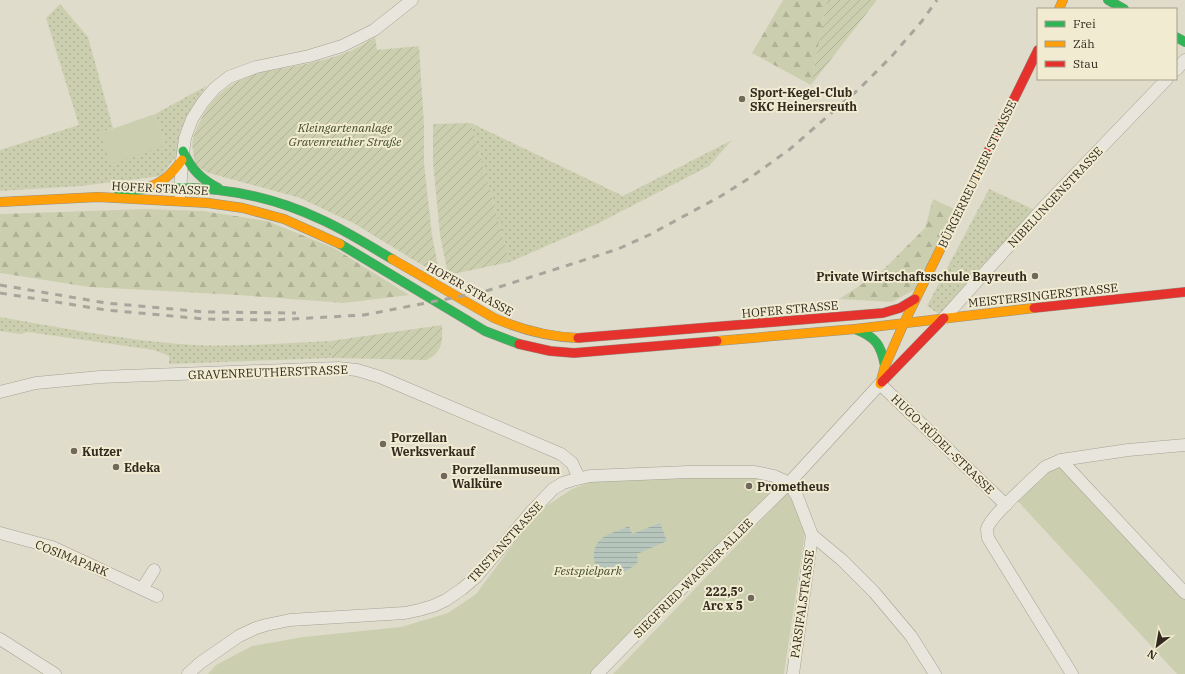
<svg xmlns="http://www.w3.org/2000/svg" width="1185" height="674" viewBox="0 0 1185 674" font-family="'IBM Plex Serif',serif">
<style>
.grass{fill:url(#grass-dots)}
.forest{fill:url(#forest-firs)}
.park{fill:#cccfaf}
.garden{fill:url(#garden-furrows)}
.water{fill:url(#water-rules)}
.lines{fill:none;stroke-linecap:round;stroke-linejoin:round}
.street-casing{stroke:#a5a195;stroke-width:13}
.fast-casing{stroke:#959084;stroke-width:10}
.slow-casing{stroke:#959084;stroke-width:10}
.jam-casing{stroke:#959084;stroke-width:10}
.street{stroke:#e8e6dc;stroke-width:12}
.fast{stroke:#30b455;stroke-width:9}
.slow{stroke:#ff9f0a;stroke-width:9}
.jam{stroke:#e5322d;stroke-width:9}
.rail{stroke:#a8a59c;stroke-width:3;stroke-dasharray:7 7;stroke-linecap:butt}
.poi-dot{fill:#6f685b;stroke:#f1ebd2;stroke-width:1.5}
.labels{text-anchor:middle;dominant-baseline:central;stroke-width:4;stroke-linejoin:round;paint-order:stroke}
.poi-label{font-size:12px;font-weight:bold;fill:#322a1e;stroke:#f1ebd2;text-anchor:start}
.park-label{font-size:12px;font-style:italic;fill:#3f4c27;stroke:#f1ebd2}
.street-label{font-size:12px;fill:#322a1e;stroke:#f1ebd2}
</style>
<defs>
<pattern id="grass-dots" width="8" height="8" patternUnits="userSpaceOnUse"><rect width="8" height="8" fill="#cccfaf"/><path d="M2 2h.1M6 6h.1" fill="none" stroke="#b0b296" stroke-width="1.8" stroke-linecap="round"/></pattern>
<pattern id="forest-firs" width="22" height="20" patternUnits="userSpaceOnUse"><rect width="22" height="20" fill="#cccfaf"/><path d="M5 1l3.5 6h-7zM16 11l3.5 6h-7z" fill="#b0b296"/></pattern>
<pattern id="garden-furrows" width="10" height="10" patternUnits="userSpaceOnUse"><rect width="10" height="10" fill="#cccfaf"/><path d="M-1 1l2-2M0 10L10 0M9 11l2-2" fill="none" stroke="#b0b296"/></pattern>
<pattern id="water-rules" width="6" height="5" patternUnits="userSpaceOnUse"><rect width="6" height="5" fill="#b6c6bd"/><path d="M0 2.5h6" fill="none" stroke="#9daaa2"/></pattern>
</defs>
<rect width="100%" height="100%" fill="#e0dccb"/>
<!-- grass -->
<g class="grass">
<polygon points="60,4 88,37 113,128 100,133 166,145 155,114 206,86 181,128 177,155 161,176 81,186 0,191 0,150 79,125 46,18"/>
<polygon points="471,123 623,196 732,140 709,166 599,223 510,262"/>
<polygon points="989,189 1035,210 942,316 927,306"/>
<path d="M0 317C64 328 128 341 193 345 238 347 285 343 330 341L332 358 169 364V356L154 350 28 332 20 334 0 331Z"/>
</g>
<!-- forest -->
<g class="forest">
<polygon points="783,0 827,0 811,85 752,53"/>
<polygon points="933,199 954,209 916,289 892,302 839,299 882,271 925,228"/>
<polygon points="145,209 203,211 267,221 334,248 409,295 344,303 238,295 89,287 0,273 0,214"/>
</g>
<!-- park -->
<g class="park">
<polygon points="155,114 166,145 110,164 100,133"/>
<polygon points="1061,461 1185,593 1185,674 1177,674 1014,497"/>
<polygon points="662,476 753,477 775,487 591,674 208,674 216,665 252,646 303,637 401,627 448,613 476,594 537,512 572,489 593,481"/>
<polygon points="787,493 800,510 806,526 784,674 613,674"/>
</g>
<!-- garden -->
<g class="garden">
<polygon points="827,0 877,0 811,85"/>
<path d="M375 37 377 50 419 46 424 125V163L432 235 439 271 430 270 355 224 300 198 209 173C196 167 194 164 193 150 192 146 192 142 193 138 205 103 226 81 262 72 279 68 296 67 313 62 324 60 335 57 345 53 356 49 365 43 375 37Z"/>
<polygon points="471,123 510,262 448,275 440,235 433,163 433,124"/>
<path d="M442 325C443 342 442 353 426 360L332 358 330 341Z"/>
</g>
<!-- water -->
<path class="water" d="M660 523 667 541 637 554 638 562C632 568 620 576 610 575 592 574 589 549 601 539 608 533 621 530 629 526L632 534Z"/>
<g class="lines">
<!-- street casing -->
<g class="street-casing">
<g id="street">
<polyline points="1176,70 1185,60"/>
<polyline points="180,194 182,160 185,138 192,119 203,102 215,88 229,77 256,67 309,56 342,46 374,30 412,0"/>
<polyline points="944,318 1043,208 1167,79"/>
<polyline points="0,392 36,383 100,377 338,368 357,370 380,377 561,454 572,463 579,478"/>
<polyline points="1061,460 1185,593"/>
<polyline points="789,483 797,496 812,535 842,560 874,592 911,636 935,674"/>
<polyline points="0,533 52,547 157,596"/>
<polyline points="142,589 154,570"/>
<polyline points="0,639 55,674"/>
<polyline points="188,674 200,663 239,636 256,628 266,625 290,620 405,613 419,610 433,606 446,600 462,589 476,577 532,511 553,489 563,483 573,480 590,476 689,472 755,472 774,476 789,483"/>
<polyline points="597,674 662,608 789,483 880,384 1006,505"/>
<polyline points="793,674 812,535"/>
<path d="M1072 674 988 538C988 536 987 532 987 529 990 516 1034 478 1045 467L1061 460 1128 450 1185 445"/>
</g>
</g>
<!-- fast casing -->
<g class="fast-casing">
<g id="fast">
<polyline points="1108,0 1124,9"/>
<polyline points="1176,37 1185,42"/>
<path d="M183 151C191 169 201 179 218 188"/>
<path d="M119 192C188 182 257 189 320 219 345 230 368 245 392 259"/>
<polyline points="340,244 485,331 519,344"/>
<path d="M855 329C876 337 881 345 885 366"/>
</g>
</g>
<!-- slow casing -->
<g class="slow-casing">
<g id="slow">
<polyline points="1059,9 1063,0"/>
<path d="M151 186C165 181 173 172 182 160"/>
<polyline points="0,202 98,197 208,203 243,208 284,219 340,244"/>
<path d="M392 259 494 318C522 330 548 337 578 338"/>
<polyline points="717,341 855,329 1034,308"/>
<polyline points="880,384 885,366 904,323 983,162"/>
</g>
</g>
<!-- jam casing -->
<g class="jam-casing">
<g id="jam">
<polyline points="983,162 1038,50"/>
<polyline points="1034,308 1185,292"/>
<polyline points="578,338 883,313 900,308 915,299"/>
<polyline points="519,344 550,351 574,353 717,341"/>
<polyline points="882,382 944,318"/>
</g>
</g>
<!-- street -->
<use href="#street" class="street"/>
<!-- fast -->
<use href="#fast" class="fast"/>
<!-- slow -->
<use href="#slow" class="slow"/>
<!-- jam -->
<use href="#jam" class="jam"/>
<!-- rail -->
<g class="rail">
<polyline points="0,285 106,303 205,312 296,313"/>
<polyline points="0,293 106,310 205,319 273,320 364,315 483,292 550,271 618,249 649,235 721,196 754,175 790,149 859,89 891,57 922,21 937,0"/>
</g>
</g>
<!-- markers -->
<g class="poi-dot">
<circle cx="742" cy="99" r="4"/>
<circle cx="1035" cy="276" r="4"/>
<circle cx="383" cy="444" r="4"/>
<circle cx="74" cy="451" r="4"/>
<circle cx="116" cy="467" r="4"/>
<circle cx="444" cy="476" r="4"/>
<circle cx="749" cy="486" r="4"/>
<circle cx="751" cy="598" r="4"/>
</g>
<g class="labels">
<!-- poi labels -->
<g class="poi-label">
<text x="750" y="92">Sport-Kegel-Club<tspan x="750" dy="14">SKC Heinersreuth</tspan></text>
<text x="1027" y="276" text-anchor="end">Private Wirtschaftsschule Bayreuth</text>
<text x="391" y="437">Porzellan<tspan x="391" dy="14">Werksverkauf</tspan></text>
<text x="82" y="451">Kutzer</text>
<text x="124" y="467">Edeka</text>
<text x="452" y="469">Porzellanmuseum<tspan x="452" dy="14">Walküre</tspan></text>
<text x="757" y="486">Prometheus</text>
<text x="743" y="591" text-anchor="end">222,5º<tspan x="743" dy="14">Arc x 5</tspan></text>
</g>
<!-- park labels -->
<g class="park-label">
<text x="345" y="127">Kleingartenanlage<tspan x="345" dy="14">Gravenreuther Straße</tspan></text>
<text x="588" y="570">Festspielpark</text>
</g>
<!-- street labels -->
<g class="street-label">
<text transform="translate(977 174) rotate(-64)">BÜRGERREUTHER STRASSE</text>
<text transform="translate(160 188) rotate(3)">HOFER STRASSE</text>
<text transform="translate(1055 197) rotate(-47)">NIBELUNGENSTRASSE</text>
<text transform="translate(470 289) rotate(29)">HOFER STRASSE</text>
<text transform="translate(1043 295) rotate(-6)">MEISTERSINGERSTRASSE</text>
<text transform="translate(790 309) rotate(-5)">HOFER STRASSE</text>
<text transform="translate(268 372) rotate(-2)">GRAVENREUTHERSTRASSE</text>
<text transform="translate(943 444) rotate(44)">HUGO-RÜDEL-STRASSE</text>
<text transform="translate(505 542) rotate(-48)">TRISTANSTRASSE</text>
<text transform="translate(72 558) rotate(22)">COSIMAPARK</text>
<text transform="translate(693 578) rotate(-45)">SIEGFRIED-WAGNER-ALLEE</text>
<text transform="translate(802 604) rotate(-82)">PARSIFALSTRASSE</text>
</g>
</g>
<!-- legend -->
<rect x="1037" y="8" width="140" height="72" fill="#f1ebd2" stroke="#a59e8a"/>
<rect x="1045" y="21" width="20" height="6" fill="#30b455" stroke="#a59e8a"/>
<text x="1073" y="28" font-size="12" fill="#322a1e">Frei</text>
<rect x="1045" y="41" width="20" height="6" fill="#ff9f0a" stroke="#a59e8a"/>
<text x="1073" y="48" font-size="12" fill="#322a1e">Zäh</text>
<rect x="1045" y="61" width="20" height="6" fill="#e5322d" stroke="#a59e8a"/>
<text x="1073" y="68" font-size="12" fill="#322a1e">Stau</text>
<!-- north arrow -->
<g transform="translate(1157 646) rotate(211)" stroke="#f1ebd2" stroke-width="3" paint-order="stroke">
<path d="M0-3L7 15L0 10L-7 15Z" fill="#322a1e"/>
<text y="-6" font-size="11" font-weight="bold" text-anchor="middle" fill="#322a1e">N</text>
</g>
</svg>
